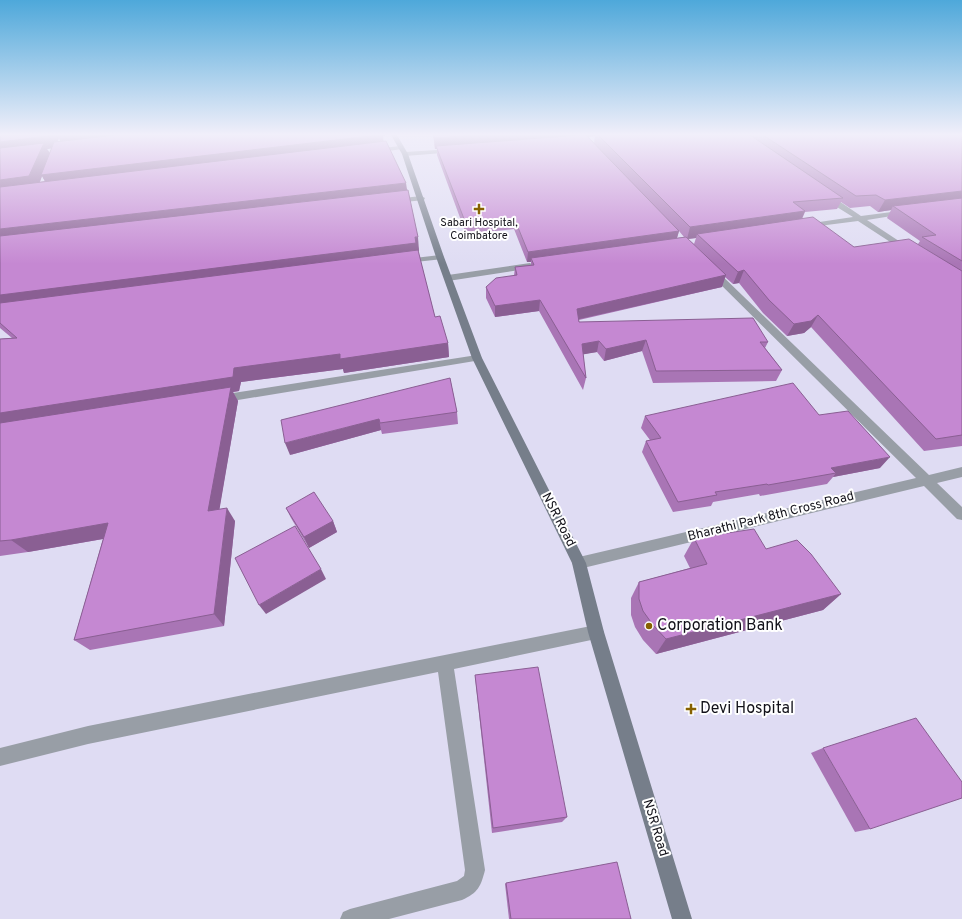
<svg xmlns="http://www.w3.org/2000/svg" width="962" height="919" viewBox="0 0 962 919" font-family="Overpass,sans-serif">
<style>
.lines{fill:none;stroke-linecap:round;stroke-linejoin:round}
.service{fill:#989ea6;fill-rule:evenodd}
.minor{fill:#989ea6;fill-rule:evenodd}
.secondary{fill:#767e8a;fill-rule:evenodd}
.wall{fill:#a975b5;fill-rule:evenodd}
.shaded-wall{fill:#8a5f93}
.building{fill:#c588d2;stroke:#8a5f93}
.poi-dot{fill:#876100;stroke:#fff;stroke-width:1.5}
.labels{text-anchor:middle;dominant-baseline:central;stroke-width:4;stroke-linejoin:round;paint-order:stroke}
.far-poi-label{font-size:11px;fill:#121119;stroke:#fff}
.street-label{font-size:13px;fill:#121119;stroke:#fff}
.near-poi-label{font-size:16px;fill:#121119;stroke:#fff;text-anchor:start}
</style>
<rect width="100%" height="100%" fill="#dfdcf3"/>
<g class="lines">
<!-- service -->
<path class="service" d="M596 625 601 627 604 632 601 637 596 639 454 669 485 870C481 886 478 893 462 900L389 919H340L343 912 350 909 457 881 464 876 465 870 438 672 88 744 0 766V748L88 726Z"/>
<!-- minor -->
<g class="minor">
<polygon points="400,146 402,147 402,149 374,153 371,151 374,149"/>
<polygon points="453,149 455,150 455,152 405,156 402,154 405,152"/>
<polygon points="824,195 830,195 861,216 907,210 908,212 904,214 867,220 911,249 907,251 904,251 858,221 803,228 802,226 806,224 853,217 824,199"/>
<polygon points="421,196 425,198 424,200 395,203 391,201 395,199"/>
<polygon points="440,255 444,257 443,259 406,263 402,261 406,259"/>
<polygon points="530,263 534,266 533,268 448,281 444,278 448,275"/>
<polygon points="711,267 714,268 929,475 962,467 962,477 937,483 962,507 962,520 957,519 924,486 579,569 574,567 572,563 574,559 579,557 916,478 708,272 707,270 708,268"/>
<polygon points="477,355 482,358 481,360 220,403 216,402 215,399 216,396 220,395"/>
</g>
<!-- secondary -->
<polygon class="secondary" points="391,135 397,135 408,154 444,257 482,358 586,563 604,632 692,919 672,919 588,632 572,563 472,358 436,257 402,154"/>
</g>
<!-- wall -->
<g class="wall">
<path d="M0 135H385V136H383V141L407 190 419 251H418L435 317 448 343 449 357 344 373 343 369 241 382 239 391 233 392 238 401 219 510 235 521 224 626 90 650 74 640 103 539 28 552 0 556V339L12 338 0 328ZM59 138 61 142H57ZM52 148 50 153 47 149ZM42 176 45 181 40 182Z"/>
<path d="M433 135H962V446L924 451 811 327 804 333 787 336 763 313 739 283 733 284 725 277 722 287 579 320V322L768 342 765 348 782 370 776 381 653 383 642 351 604 361 597 352 583 354 586 378 583 390 539 311 495 317 486 298V287L514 276 515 267 531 265V262H527L514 229 466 234 437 155V149H435ZM595 136 594 143 638 189 588 137ZM841 202 850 208 870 206 878 212 891 210 887 218 920 241 918 244 854 247 802 219 805 212 837 209ZM679 231 684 237 677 238ZM696 238 694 244 688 239Z"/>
<polygon points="450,378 457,412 458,424 382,434 381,430 290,455"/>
<polygon points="819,415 880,468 833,477 827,484 760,496 759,494 713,502 711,506 673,512 642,452 646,441 650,440 641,428 645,416"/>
<polygon points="286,508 333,521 337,532 309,548 291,518"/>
<polygon points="694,538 766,549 841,594 823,610 656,654 643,640 635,627 631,615 631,598 639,582 690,568 684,556"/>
<polygon points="475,675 567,817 562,822 492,833 476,686"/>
<polygon points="823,748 870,829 855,832 811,753"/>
<polygon points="506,883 631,919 509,919 505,884"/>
</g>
<!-- shaded-wall -->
<g class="shaded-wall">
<polygon points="48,135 161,135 64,147 59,138 54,148 47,149 51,155 378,135 385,135 385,136 383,136 384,146 48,187 42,176 37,189 0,193 0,142"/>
<polygon points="477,135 595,135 595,136 437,149 436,146 437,149 435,149 434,138"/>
<polygon points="406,183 408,196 0,243 0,229"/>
<polygon points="962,191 962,202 893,206 891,210 878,212 885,200"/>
<polygon points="805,211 800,223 697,234 696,238 687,239 690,227"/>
<polygon points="679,231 676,241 531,258 531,262 527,262 528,252"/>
<polygon points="418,237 419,251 0,310 0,295"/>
<polygon points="744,270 739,283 733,284 738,272"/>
<polygon points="726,275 722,287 575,320 577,309"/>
<polygon points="540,300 539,311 495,317 495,306"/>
<polygon points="818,315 811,327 804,333 787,336 794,324"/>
<polygon points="646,340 642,351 604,361 606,349"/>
<polygon points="599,341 597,352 580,355 582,344"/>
<polygon points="448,343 449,357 344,373 343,369 241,382 239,391 233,392 238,401 217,524 0,429 0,413 234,368 340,354"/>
<polygon points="379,419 381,430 290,455 285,443"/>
<polygon points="890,457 880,468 833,477 836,473 831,468"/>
<polygon points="227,508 235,521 224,626 214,614"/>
<polygon points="333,521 337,532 309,548 304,537"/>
<polygon points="108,523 120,536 28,552 11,540"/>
<polygon points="321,569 326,579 266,614 259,605"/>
<polygon points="841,594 823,610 656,654 666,639"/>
</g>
<!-- building -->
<g class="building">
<polygon points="0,135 48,135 47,136 0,142"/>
<polygon points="116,135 378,135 41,175 54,142"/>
<polygon points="434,135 477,135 434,138"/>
<polygon points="581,135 586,135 679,231 528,252 515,220 466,224 436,146"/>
<polygon points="598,135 750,135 843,198 793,202 805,211 690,227"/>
<polygon points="763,135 962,135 962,191 885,200 876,195 856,196"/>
<polygon points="386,141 406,183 0,229 0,187"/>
<polygon points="44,143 29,176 0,180 0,148"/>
<polygon points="408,190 418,237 415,237 416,243 0,295 0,236"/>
<polygon points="962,198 962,261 922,237 936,235 893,206"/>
<polygon points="813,217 854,247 909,239 962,271 962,435 936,439 818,315 811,321 794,324 769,300 744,270 738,272 697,234"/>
<polygon points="686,237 726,275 577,309 579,322 753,318 768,342 760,342 782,370 656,371 646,340 606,349 599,341 582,344 586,378 540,300 495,306 486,287 496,278 517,275 515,267 534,265 531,258"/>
<polygon points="418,250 435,317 440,316 448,343 340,359 340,354 234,368 233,377 0,413 0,339 17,338 0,323 0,303"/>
<polygon points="450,378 457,412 380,423 379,419 285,443 281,420"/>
<polygon points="793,383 819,415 848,411 890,457 831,468 836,473 768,485 767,484 715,492 717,495 678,502 646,441 661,438 645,416"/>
<polygon points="231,387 208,511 227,508 214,614 74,640 108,523 11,540 0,541 0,423"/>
<polygon points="314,492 333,521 304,537 286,508"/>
<polygon points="295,526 321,569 259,605 235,558"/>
<polygon points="754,529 766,549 797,540 811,554 841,594 666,639 653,625 643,611 639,599 639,582 707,564 694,538"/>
<polygon points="538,667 567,817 493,828 475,675"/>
<polygon points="916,718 962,782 962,798 870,829 823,748"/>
<polygon points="617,862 631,919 511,919 506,883"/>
</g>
<!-- sky -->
<linearGradient id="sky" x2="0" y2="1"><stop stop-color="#4ea8da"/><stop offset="0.51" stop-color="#f1effa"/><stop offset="1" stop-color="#f1effa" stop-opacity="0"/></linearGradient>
<rect width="962" height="264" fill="url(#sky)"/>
<!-- markers -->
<g class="poi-dot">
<path d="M477 203h4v4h4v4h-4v4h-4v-4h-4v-4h4z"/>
<circle cx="649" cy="626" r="4"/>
<path d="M689 703h4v4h4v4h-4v4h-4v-4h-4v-4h4z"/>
</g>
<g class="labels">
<!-- far-poi labels -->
<g class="far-poi-label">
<text x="479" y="223">Sabari Hospital,<tspan x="479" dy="13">Coimbatore</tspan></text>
</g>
<!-- street labels -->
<g class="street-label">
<text transform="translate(771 517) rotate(-14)">Bharathi Park 8th Cross Road</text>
<text transform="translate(558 520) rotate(63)">NSR Road</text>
<text transform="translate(655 828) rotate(73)">NSR Road</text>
</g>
<!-- near-poi labels -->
<g class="near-poi-label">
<text x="657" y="626">Corporation Bank</text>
<text x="700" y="709">Devi Hospital</text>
</g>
</g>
</svg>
